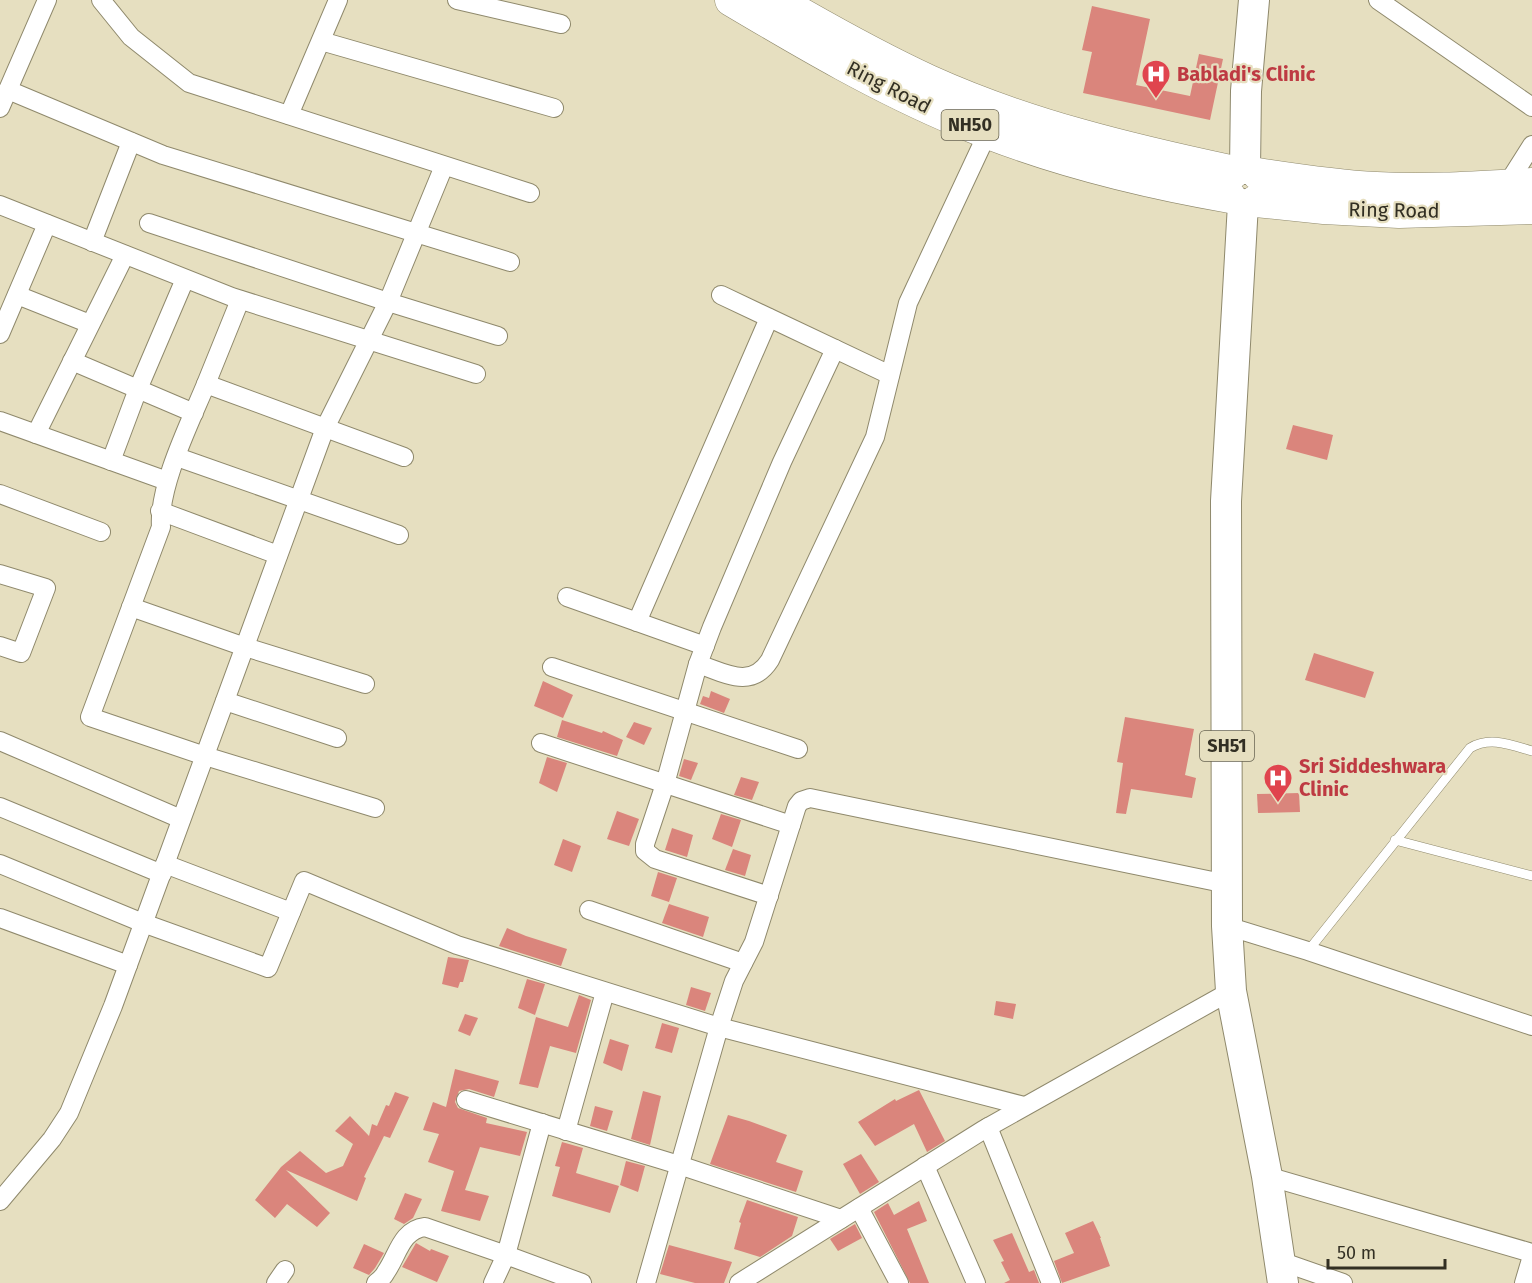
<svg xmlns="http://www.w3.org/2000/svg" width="1532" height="1283" viewBox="0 0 1532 1283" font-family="'Fira Sans',sans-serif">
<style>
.building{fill:#da857c}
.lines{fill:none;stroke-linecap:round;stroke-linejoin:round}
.service-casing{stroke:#8f896c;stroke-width:10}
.minor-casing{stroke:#8f896c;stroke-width:20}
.primary-casing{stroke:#8f896c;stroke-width:32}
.trunk-casing{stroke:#8f896c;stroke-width:33}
.service{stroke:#fff;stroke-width:9}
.minor{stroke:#fff;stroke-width:18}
.primary{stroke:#fff;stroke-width:30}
.trunk{stroke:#fff;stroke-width:32}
.labels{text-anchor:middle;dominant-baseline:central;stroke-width:4.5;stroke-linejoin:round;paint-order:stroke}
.shield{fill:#e6dfc0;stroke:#686452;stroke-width:1.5}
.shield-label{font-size:18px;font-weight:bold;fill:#322f23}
.health-label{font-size:20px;font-weight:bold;fill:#be3a42;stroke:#e6dfc0;text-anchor:start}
.street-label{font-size:20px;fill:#322f23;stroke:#e6dfc0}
</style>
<rect width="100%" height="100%" fill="#e6dfc0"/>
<!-- building -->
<g class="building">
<polygon points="1092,6 1150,19 1136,85 1190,96 1199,54 1223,59 1210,120 1083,93 1092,52 1082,50"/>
<polygon points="1293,425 1333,435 1327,460 1286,449"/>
<polygon points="1314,653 1374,672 1365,698 1305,680"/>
<polygon points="543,681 573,695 563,718 534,706"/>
<polygon points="711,691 730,699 724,713 700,704 703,696 709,698"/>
<polygon points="1125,717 1194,729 1185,775 1196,778 1192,798 1131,789 1126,814 1116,813 1123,763 1117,762"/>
<polygon points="562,720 602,733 603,731 623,740 617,756 557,737"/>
<polygon points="634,722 652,728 644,745 626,737"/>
<polygon points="547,757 567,763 557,792 539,783"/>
<polygon points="684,759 698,763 691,780 679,776"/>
<polygon points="741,777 759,782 752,800 734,795"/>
<polygon points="1299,793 1300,812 1258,813 1257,794"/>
<polygon points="617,811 639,819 629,846 607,839"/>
<polygon points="721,814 741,820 732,847 712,839"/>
<polygon points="672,828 693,835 687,857 665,850"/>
<polygon points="563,839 581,846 572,872 554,865"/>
<polygon points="733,849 751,855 745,876 725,870"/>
<polygon points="658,872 677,878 669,902 651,896"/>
<polygon points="669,904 709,917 703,937 662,923"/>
<polygon points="507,928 526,936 567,949 561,966 499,946"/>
<polygon points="448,957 469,960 463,982 460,982 458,988 442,984"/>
<polygon points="527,979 545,984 535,1015 518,1008"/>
<polygon points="691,987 711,993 705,1011 686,1005"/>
<polygon points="579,995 591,1000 576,1053 550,1046 538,1088 519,1084 536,1017 568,1027"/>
<polygon points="996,1001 1016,1004 1013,1019 994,1015"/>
<polygon points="465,1014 478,1018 470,1036 458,1031"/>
<polygon points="662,1023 679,1028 672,1053 655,1048"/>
<polygon points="610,1039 629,1045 622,1071 603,1063"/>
<polygon points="455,1069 499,1081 494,1097 469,1089 459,1091 455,1102 458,1108 487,1118 486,1123 527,1132 520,1156 480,1147 465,1190 489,1196 480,1221 441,1211 454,1171 428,1162 439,1134 423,1130 433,1102 446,1107"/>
<polygon points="919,1090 945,1141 927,1152 914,1124 875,1146 858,1122 895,1099 896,1101"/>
<polygon points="643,1091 661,1096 650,1145 631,1139"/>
<polygon points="395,1092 409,1097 390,1138 384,1136 364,1177 366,1178 357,1201 286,1170 330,1213 317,1227 287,1204 275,1218 255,1200 281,1167 300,1151 326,1173 343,1166 353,1144 335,1131 350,1116 369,1136 372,1124 377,1126 386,1105 389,1106"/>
<polygon points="595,1106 613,1111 607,1131 590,1126"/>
<polygon points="728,1115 749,1121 787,1135 776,1162 803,1171 796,1192 710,1164"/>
<polygon points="562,1142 583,1148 576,1173 619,1186 610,1213 552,1196 560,1167 555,1166"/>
<polygon points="861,1154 879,1182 860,1194 843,1164"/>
<polygon points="626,1161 645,1166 638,1192 620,1185"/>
<polygon points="405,1193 422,1199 413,1218 404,1224 394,1219"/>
<polygon points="747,1200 798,1217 792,1236 760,1257 734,1249 741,1223 739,1222"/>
<polygon points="919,1201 927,1221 907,1229 929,1283 910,1283 874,1212 888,1203 894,1215"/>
<polygon points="1093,1221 1101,1238 1100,1238 1110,1266 1062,1283 1054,1261 1074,1253 1065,1233"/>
<polygon points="855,1224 862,1238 838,1251 830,1239"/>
<polygon points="1012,1233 1029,1272 1034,1270 1039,1283 1004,1283 1010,1280 1001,1262 1004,1261 993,1240"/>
<polygon points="416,1243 430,1251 431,1249 449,1256 437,1282 402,1267"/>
<polygon points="364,1244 384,1253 375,1268 369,1275 353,1268"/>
<polygon points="669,1245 732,1262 724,1283 695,1283 660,1274"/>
</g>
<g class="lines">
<!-- service casing -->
<g class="service-casing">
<g id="service">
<polyline points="1395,840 1532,876"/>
<path d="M1308 951 1470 748C1490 736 1511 745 1532 751"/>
</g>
</g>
<!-- minor casing -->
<g class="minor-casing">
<g id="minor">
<polyline points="101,0 131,37 189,83 530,193"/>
<polyline points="457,0 561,24"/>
<polyline points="1378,0 1532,107"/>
<polyline points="321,41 554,108"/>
<polyline points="8,90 163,155 510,262"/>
<polyline points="0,108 47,0"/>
<polyline points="289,115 338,0"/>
<polyline points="1506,186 1532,145"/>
<polyline points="0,205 232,297 476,374"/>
<polyline points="149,223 388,302 498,336"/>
<polyline points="92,242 131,142"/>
<polyline points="17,295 90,324"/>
<polyline points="721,295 890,375"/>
<polyline points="240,300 206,384 404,457"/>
<polyline points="0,334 47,224"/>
<polyline points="72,361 194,413"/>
<path d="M206 384C190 423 158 486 161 527L90 717 205 756 375 808"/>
<polyline points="0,421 167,481"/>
<polyline points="36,434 125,255"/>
<polyline points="177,457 399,535"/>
<polyline points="111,461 138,389 185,279"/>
<polyline points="0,494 101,532"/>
<polyline points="160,511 278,555"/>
<polyline points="0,574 46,588 21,653 0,646"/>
<polyline points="567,597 705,646"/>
<polyline points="131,607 245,647 365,684"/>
<polyline points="637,622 769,318"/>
<path d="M698 664C725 673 751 690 770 660L875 437 908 303 988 132"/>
<polyline points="552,667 798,749"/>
<polyline points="225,701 337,738"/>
<polyline points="0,741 181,819"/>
<polyline points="541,743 791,825"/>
<polyline points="0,807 162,874"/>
<polyline points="0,864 143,923 268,968 304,881 457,945 719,1027 646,1283"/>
<polyline points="165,864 291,912"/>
<polyline points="769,896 655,859 645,851 645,844 665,784 698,664 712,627 782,462 835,349"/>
<polyline points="589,910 743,963"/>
<polyline points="0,918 128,965"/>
<polyline points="1227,926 1308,951 1532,1026"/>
<polyline points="466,1100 679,1165 841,1219"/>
<polyline points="1024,1106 719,1027 734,981 754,942 797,806 801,801 810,798 1227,884"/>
<polyline points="988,1127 1051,1283"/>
<polyline points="566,1131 605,992"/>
<polyline points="925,1166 976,1283"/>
<polyline points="1267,1176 1532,1253"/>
<polyline points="0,1201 52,1139 69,1113 113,1006 325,428 388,302 444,166"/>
<polyline points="859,1208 899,1283"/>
<polyline points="1280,1261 1343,1283"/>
<polyline points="276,1283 285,1270"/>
<path d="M376 1283C380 1280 384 1276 386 1272 398 1255 401 1230 425 1227L506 1255 542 1123"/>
<polyline points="493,1283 506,1255 582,1283"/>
<polyline points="739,1283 983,1130 1231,991"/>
<polyline points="1524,1283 1532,1256"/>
</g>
</g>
<!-- primary casing -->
<g class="primary-casing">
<g id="primary">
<polyline points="1245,169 1246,91 1254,0"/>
<polyline points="1243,204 1226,501 1227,926 1231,991 1267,1176 1283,1283"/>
</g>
</g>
<!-- trunk casing -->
<g class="trunk-casing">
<g id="trunk">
<path d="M731 0C805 44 880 88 959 121 1045 158 1138 181 1230 197"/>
<path d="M777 0C827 29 877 57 929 81 1026 125 1131 150 1234 172"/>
<path d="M1258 174C1297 180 1336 186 1376 188 1428 191 1480 187 1532 184"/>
<polyline points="1256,201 1324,208 1399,212 1532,208"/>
</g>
</g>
<!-- service -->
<use href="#service" class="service"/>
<!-- minor -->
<use href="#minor" class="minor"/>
<!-- primary -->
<use href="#primary" class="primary"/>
<!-- trunk -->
<use href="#trunk" class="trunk"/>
</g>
<!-- icons -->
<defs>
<g id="hospital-pin" transform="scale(1.5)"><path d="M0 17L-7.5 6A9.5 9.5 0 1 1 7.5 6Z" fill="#e0444e" stroke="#e6dfc0"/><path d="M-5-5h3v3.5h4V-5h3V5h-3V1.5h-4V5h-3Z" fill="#fff"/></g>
</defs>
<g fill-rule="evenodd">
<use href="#hospital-pin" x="1156" y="74"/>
<use href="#hospital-pin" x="1278" y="778"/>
</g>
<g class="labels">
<!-- shield labels -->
<g class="shield">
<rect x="941.5" y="110" width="57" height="30" rx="4.5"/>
<rect x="1200" y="731" width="54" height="30" rx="4.5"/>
</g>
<g class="shield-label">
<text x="970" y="125">NH50</text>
<text x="1227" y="746">SH51</text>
</g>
<!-- health labels -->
<g class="health-label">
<text x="1177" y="74">Babladi's Clinic</text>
<text x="1299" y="766">Sri Siddeshwara<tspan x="1299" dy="23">Clinic</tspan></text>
</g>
<!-- street labels -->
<g class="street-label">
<text transform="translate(889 87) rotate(27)">Ring Road</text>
<text transform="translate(1394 210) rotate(1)">Ring Road</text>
</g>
</g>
<!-- scale -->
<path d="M1328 1259v9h117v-9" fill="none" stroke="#322f23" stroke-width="3"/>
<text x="1337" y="1259" font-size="18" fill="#322f23" stroke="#e6dfc0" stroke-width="4.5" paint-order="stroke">50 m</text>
</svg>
